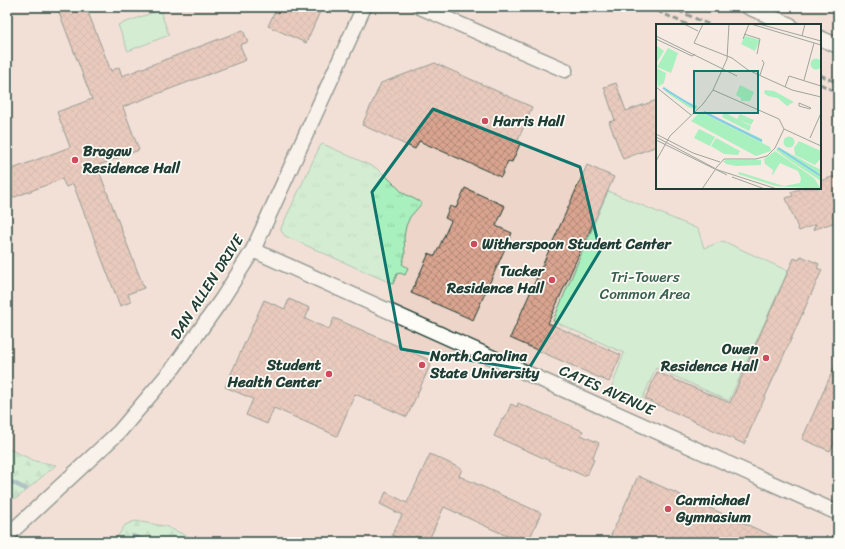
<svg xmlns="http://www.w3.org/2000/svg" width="845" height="549" viewBox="0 0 845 549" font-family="Sriracha,sans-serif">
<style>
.built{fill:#edd5c9;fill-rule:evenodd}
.grass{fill:url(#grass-tufts);stroke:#649679}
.forest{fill:url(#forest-firs);stroke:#649679}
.green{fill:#a8f0be;stroke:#649679}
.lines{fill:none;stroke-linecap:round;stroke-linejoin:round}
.stream{stroke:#5d93a0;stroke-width:4.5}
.building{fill:url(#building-cross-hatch);stroke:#1f3d34}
.minor-casing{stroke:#1f3d34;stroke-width:17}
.minor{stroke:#fdfcf7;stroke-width:14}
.rail{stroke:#1f3d34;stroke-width:3;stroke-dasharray:6 3;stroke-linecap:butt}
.marked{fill:none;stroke:#0f766e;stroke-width:3;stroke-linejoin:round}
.poi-dot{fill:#d1495b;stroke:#fdfcf7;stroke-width:1.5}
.labels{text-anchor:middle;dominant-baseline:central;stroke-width:3.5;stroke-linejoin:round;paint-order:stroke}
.poi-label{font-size:15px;font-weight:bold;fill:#1f3d34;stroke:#fdfcf7;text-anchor:start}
.park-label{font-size:15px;fill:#3a6150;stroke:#fdfcf7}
.street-label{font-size:15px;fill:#1f3d34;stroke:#fdfcf7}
.inset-river{fill:none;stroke:#87cce8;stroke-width:2}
.inset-road{fill:none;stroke:#a0a59c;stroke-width:1}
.view{fill:#0f766e;fill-opacity:0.15;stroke:#0f766e;stroke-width:2}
.inset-edge{fill:none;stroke:#1f3d34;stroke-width:2}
</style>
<defs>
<pattern id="grass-tufts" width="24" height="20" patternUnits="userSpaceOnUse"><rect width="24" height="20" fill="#a8f0be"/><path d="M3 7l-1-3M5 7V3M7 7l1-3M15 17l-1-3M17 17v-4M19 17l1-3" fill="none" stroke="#90cfa4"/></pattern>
<pattern id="forest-firs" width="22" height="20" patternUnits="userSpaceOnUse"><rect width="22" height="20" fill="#a8f0be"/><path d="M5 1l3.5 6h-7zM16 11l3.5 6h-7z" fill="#90cfa4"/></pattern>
<pattern id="building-cross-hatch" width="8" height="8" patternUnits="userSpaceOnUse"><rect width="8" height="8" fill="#d9a48f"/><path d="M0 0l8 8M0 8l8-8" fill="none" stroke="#af8776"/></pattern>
</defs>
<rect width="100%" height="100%" fill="#f6eae2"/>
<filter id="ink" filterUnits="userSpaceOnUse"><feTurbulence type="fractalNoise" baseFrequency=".025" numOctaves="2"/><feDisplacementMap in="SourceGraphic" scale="8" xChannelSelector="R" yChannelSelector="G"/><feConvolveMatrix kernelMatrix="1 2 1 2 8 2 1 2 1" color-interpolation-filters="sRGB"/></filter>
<g filter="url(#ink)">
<!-- built -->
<path class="built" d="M7 7H838V542H7ZM657 25H820V188H657Z"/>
<!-- grass -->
<polygon class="grass" points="323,144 376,168 387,177 403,193 422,203 410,217 406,226 404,237 405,255 402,264 408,268 405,275 400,273 397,274 393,284 285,236 281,231 281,228 320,146"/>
<!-- forest -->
<g class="forest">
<polygon points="7,448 35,461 56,465 17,498 7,499"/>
<polygon points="135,521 165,526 200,542 114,542 125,525"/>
</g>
<!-- green -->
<g class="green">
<polygon points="160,10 169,35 128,51 118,25"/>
<polygon points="608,191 698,229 704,248 723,241 788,271 729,401 656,368 641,402 611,389 624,353 553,321"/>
</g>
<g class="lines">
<!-- stream -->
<g class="stream">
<polyline points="7,480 26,489"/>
<polyline points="133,536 148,542"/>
</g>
</g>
<!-- building -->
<g class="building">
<polygon points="57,7 86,7 111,71 119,67 122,76 243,30 248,42 240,45 246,60 123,107 139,150 97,166 144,288 128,294 131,302 120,306 73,184 66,187 62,179 7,200 7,171 70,147 57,112 92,99"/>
<polygon points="277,7 322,7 306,43 268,26"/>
<polygon points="435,63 532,107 518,140 521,142 512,162 508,161 501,177 419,141 415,149 362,125 381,83"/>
<polygon points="616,83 626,111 657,100 657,146 623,159 609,122 615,120 604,87"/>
<polygon points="587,165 614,177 548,323 621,355 609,382 510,338"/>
<polygon points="838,175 838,221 813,230 816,224 799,231 786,198 793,196 791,192 802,188 820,188 820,181"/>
<polygon points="465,188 505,206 496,226 512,233 473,320 411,293 429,253 435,256 451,221 445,218 450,206 456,208"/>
<polygon points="801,256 819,264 817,268 822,270 744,444 645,399 657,372 730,403 794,258 799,260"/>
<polygon points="289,299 310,308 305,319 329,329 334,318 432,361 407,417 355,394 337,436 274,408 267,424 246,415 253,399 225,387 264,300 285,309"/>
<polygon points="838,359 838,434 830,451 802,439"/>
<polygon points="518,403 583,431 581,435 599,443 592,459 594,460 587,475 585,474 584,476 494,436 502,419 504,420 511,404 517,407"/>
<polygon points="430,454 462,469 459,476 541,513 528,542 520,542 444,507 428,542 407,542 392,535 402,515 380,504 386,492 407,503"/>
<polygon points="638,476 786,542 608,542"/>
</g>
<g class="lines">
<!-- minor casing -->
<g class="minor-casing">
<g id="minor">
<polyline points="420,7 565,70"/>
<polyline points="748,7 790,25"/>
<polyline points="820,38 838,46"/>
<polyline points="253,250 838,513"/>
<polyline points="7,536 119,432 174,367 222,299 253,250 364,7"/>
</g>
</g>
<!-- minor -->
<use href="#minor" class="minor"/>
<!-- rail -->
<g class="rail">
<polyline points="649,7 688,25"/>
<polyline points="670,7 710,25"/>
<polyline points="820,75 838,83"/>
<polyline points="820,84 838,93"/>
</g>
</g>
</g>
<!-- marked area -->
<path d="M0 0H845V549H0ZM433 109 580 167 600 251 528 370 401 349 372 192Z" fill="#f6eae2" fill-opacity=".55" fill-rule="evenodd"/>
<path class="marked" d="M433 109 580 167 600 251 528 370 401 349 372 192Z"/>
<!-- markers -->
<g class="poi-dot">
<circle cx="485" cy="121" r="4"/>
<circle cx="75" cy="160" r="4"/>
<circle cx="474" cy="244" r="4"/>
<circle cx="552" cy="280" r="4"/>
<circle cx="766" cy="358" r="4"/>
<circle cx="422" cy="365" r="4"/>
<circle cx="329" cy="374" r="4"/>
<circle cx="668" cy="509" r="4"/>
</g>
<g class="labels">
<!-- poi labels -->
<g class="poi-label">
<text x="493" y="121">Harris Hall</text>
<text x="83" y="151">Bragaw<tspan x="83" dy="17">Residence Hall</tspan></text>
<text x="482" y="244">Witherspoon Student Center</text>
<text x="544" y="271" text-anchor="end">Tucker<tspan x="544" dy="17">Residence Hall</tspan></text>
<text x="758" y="349" text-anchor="end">Owen<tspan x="758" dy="17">Residence Hall</tspan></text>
<text x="430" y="356">North Carolina<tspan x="430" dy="17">State University</tspan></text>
<text x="321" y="365" text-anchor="end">Student<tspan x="321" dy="17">Health Center</tspan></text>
<text x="676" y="500">Carmichael<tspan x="676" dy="17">Gymnasium</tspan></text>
</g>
<!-- park labels -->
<g class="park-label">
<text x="645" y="277">Tri-Towers<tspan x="645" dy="17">Common Area</tspan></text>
</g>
<!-- street labels -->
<g class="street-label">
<text transform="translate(207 287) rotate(-57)">DAN ALLEN DRIVE</text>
<text transform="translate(607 390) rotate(24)">CATES AVENUE</text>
</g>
</g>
<!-- overview -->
<g transform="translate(656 24)">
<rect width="165" height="165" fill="#f6eae2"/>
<path d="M7 62 27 76 42 82 38 85 32 83 10 68ZM48 87 106 115V119L46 89ZM122 123 165 146V150L153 145 165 152V157L133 136 120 126ZM119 127 158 154 165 165 119 162 82 150 83 148 128 162 144 159 145 154 142 147 124 139 116 152 117 146 109 140 108 135ZM70 136H105V141L80 142 70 140 67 137Z" fill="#a8f0be"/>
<path d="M89 12 104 16 99 27 85 20ZM0 21 8 27 1 38H0ZM12 24 22 29 15 49 1 43ZM154.5 40a5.5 5.5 0 1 1 11 0a5.5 5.5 0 1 1-11 0ZM0 44 10 49 8 59 2 63ZM84 61 98 68 94 77H85V74L80 71ZM109 66 118 67 138 78 131 82 122 74 112 72 108 69ZM44 88 114 123 115 127 100 132 35 97ZM68 88 81 95 84 90 98 96 95 101 81 95 95 102 93 107 66 93ZM43 105 59 113 54 122 38 114ZM127.5 118a5.5 5.5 0 1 1 11 0a5.5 5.5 0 1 1-11 0ZM60 114 84 127 82 131 68 130 55 122ZM143 117 165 127 164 135 159 141 139 131 138 124Z" fill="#a8f0be"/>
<path class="inset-river" d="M7 64 40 84M48 88 106 117M122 124 165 152"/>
<path class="inset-road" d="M28 0 42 7M47 0 38 19 76 34 92 46 136 66 165 73M95 0 165 21M103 0 165 17M88 10 104 15 101 30M0 12 81 52M146 12 149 0M0 15 36 32 39 30M87 15 93 0M104 51 108 39 106 36M148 56 158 19M0 63 35 91M129 63 133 52 165 62M57 66 123 95 128 105 165 122M143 79 155 84 154 85 143 82ZM0 110 37 129 64 138M0 113 62 146 121 165M154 114 165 89M0 116 71 151M0 137 14 112 47 80 57 66 71 35 73 0M60 144 68 135H100L111 132 119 124 128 105M76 153 109 165M46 165 59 146"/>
<path class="view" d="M38 47H102V89H38Z"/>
<rect width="165" height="165" class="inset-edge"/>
</g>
<!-- margin -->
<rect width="845" height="549" fill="none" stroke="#fdfcf7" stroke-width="24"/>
<rect x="12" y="12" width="821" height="525" fill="none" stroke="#1f3d34" stroke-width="1.5" filter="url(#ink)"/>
</svg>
